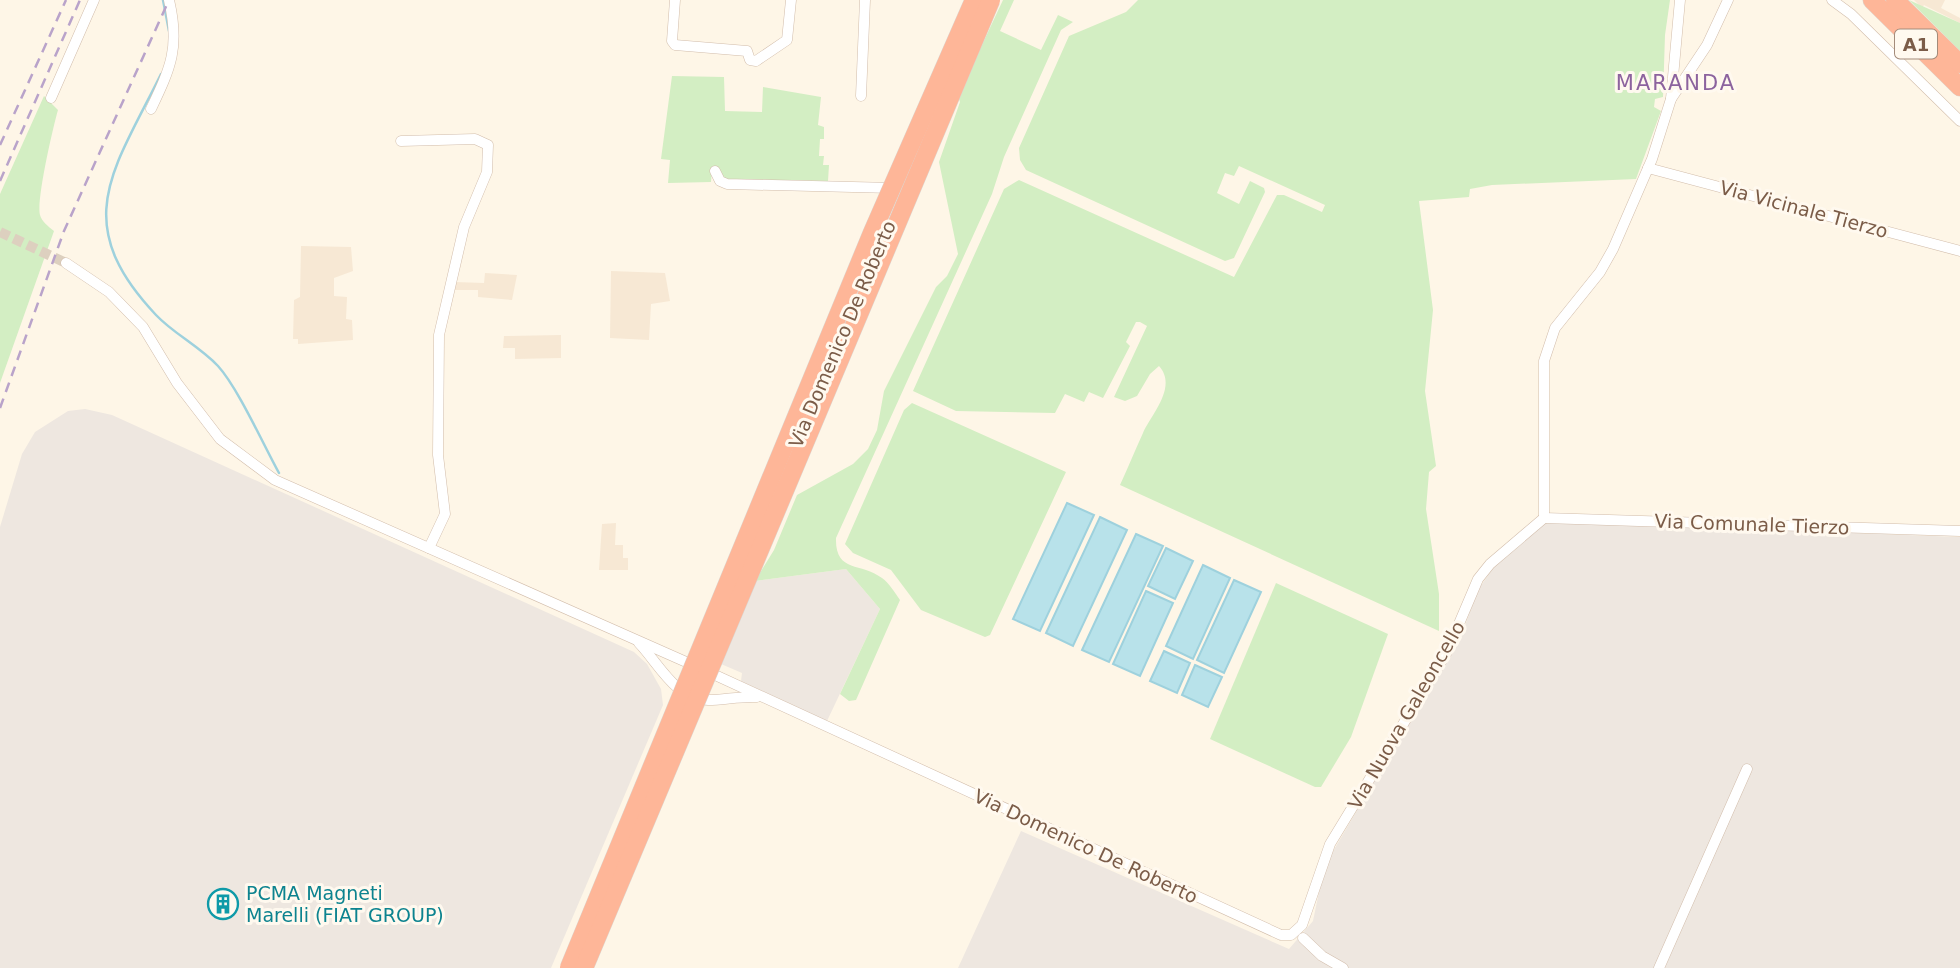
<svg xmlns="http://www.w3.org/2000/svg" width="1960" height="968" viewBox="0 0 1960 968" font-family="'DejaVu Sans',sans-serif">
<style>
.residential{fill:#f7e8d4}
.industrial{fill:#eee7e0}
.green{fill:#d3eec3}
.water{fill:#b8e2ea;stroke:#9ed1dd;stroke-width:2}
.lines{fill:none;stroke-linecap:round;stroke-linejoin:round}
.stream{stroke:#9ed1dd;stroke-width:2.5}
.street-tunnel{stroke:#ddd0bf;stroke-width:10;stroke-dasharray:10 5;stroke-linecap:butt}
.street-casing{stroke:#d2bdab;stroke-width:11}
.highway-casing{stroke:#ddd5cf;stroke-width:19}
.street{stroke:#fff;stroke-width:10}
.highway{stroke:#feb698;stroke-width:18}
.rail{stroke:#b9a3ca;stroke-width:2.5;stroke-dasharray:10 7;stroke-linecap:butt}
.highway-bridge-casing{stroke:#ddd5cf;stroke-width:19;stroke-linecap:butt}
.highway-bridge{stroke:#feb698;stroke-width:18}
.labels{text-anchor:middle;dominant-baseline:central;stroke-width:6;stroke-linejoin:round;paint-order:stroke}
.shield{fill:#fff9ef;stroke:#a38b7a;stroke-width:2}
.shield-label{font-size:18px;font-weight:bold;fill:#7b5c48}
.street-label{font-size:19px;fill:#7b5c48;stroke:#fff9ef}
.culture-label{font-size:19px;fill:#0d838f;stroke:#fff9ef;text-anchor:start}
.neighbourhood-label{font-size:21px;letter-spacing:2px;fill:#8c639e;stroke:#fff9ef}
</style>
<rect width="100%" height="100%" fill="#fef6e7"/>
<!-- residential -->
<g class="residential">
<polygon points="1914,0 1945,0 1941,8 1960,18 1960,23 1924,5 1922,8"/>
<polygon points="301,246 351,247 353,271 334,278 334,296 347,297 346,319 352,320 353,340 298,344 298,339 293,339 294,300 300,297"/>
<polygon points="611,271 665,273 670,301 651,304 649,340 610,338"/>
<polygon points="485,273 517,275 512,300 478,297 478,290 452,290 455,282 484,283"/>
<polygon points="561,335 561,358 515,359 515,348 503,348 504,336"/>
<polygon points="616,523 615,545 623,545 623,558 628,558 628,570 599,570 602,524"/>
</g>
<!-- industrial -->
<g class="industrial">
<polygon points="85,409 112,415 634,652 647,664 661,689 663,705 551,968 0,968 0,527 22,454 35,432 68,411"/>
<polygon points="1547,521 1960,537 1960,968 958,968 1021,831 1289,949 1313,921 1321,882 1332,853 1464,628 1478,590 1495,565"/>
<polygon points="846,569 880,609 827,721 741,681 742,673 721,664 755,581"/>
</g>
<!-- green -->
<g class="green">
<path d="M1003 0H1014L1000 31 1041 50 1058 15 1073 22 1061 30 1004 157 992 194 836 538C835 573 861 562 882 578 889 583 895 593 900 600L856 700 849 701 840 694 880 609 846 569 755 581 774 550 797 495 853 464 868 449 877 430 884 391 936 287 947 276 958 254 939 162 960 102 958 96Z"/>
<path d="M1138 0H1670L1665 35 1663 97 1655 99 1654 107 1661 111 1636 179 1492 185 1470 189 1469 197 1419 201 1433 310 1425 391 1436 466 1429 472 1426 509 1439 594V631L1120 485C1128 468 1135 450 1143 433 1151 415 1178 387 1159 366L1150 374 1137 396 1125 401 1114 397 1147 326 1140 322H1136L1126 342 1130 346 1103 398 1089 392 1084 402 1065 394 1055 413 956 411 913 391 1004 189 1019 180 1234 277 1277 195H1284L1322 212 1325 205 1239 166 1234 176 1225 173 1217 193 1239 204 1250 181 1264 188 1265 192 1234 258 1225 261 1026 170 1020 160 1019 148 1069 36 1126 12Z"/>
<polygon points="1909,0 1960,23 1960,51"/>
<polygon points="672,76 724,77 725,111 762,112 763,87 821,97 818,125 824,127 824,139 820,139 819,156 824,156 823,165 829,165 828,181 726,179 719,177 719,169 712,168 711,182 668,183 670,160 661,159"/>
<path d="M44 96 58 110C53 127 36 201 40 215 42 222 48 226 54 231L0 383V194Z"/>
<polygon points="912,403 1066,472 990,635 985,637 921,610 891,570 853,553 845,544 904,410"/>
<polygon points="1276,583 1388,634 1351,737 1321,787 1315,787 1210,739"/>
</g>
<!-- water -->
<g class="water">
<polygon points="1067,503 1094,515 1040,631 1013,619"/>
<polygon points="1100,517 1127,530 1073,646 1046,633"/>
<polygon points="1136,534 1163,546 1109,662 1082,650"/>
<polygon points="1166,548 1193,561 1175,599 1148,586"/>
<polygon points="1203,565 1230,578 1193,659 1166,646"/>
<polygon points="1234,580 1261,592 1224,673 1197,660"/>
<polygon points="1146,591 1173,603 1140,676 1113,664"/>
<polygon points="1164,651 1190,663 1177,693 1150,681"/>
<polygon points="1195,665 1222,677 1208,707 1182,695"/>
</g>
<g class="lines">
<!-- stream -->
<g class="stream">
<polyline points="163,0 169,31"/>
<path d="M161 74C114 170 68 222 156 315 174 334 199 346 218 366 238 388 263 444 279 473"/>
</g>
<!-- street-tunnel -->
<polyline class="street-tunnel" points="0,232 66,263"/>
<!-- street casing -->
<g class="street-casing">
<g id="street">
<polyline points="675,0 672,41 675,45 747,51 750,60 756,61 787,40 791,0"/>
<polyline points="1832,0 1851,14 1960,121"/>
<polyline points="861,96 865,0"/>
<polyline points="51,98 94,0"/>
<polyline points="1671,99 1707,45 1728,0"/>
<path d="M151 109C171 67 180 47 169 0"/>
<polyline points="401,141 475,139 488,145 487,172 464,227 439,335 438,455 445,514 429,548"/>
<polyline points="1648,168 1960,251"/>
<polyline points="715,171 720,181 727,184 893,188"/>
<polyline points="66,263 109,292 143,327 177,383 220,439 275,480 702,669 1281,935 1291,935 1302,925 1330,844 1447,652 1478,579 1490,564 1544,518"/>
<polyline points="1544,518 1544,361 1555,328 1600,272 1613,249 1652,159 1671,99 1680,0"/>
<polyline points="1544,518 1960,531"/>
<path d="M639 643C659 664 676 700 708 700 724 700 740 696 757 697"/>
<polyline points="1303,938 1322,956 1343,968"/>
<polyline points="1659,968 1747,769"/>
</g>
</g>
<!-- highway casing -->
<g class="highway-casing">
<g id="highway">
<polyline points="1872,0 1960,87"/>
<polyline points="1895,0 1960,64"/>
</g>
</g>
<!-- street -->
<use href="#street" class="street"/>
<!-- highway -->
<use href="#highway" class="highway"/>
<!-- rail -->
<g class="rail">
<polyline points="0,145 66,0"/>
<polyline points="0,181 80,0"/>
<polyline points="0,408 64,231 169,0"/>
</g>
<!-- highway-bridge casing -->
<g class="highway-bridge-casing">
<g id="highway-bridge">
<polyline points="569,968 872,233 974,0"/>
<polyline points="584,968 991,0"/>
</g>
</g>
<!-- highway-bridge -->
<use href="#highway-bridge" class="highway-bridge"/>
</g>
<!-- icons -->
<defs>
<g id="building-ring" transform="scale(1.575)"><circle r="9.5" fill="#fff9ef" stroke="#0f9aa8" stroke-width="1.5"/><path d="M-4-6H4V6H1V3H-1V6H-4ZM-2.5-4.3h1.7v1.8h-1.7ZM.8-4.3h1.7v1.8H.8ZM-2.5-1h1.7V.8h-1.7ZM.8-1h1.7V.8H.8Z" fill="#0f9aa8"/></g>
</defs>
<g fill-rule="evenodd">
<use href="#building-ring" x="223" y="904"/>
</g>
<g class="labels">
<!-- shield labels -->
<rect class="shield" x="1895" y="29.5" width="42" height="29" rx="5"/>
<g class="shield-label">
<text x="1916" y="44">A1</text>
</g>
<!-- street labels -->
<g class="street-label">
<text transform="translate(1804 209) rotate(15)">Via Vicinale Tierzo</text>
<text transform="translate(842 334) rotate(-67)">Via Domenico De Roberto</text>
<text transform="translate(1752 524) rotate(2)">Via Comunale Tierzo</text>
<text transform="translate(1406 715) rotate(-60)">Via Nuova Galeoncello</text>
<text transform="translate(1086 846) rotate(25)">Via Domenico De Roberto</text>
</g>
<!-- culture labels -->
<g class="culture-label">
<text x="246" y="893">PCMA Magneti<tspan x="246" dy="22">Marelli (FIAT GROUP)</tspan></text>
</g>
<!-- neighbourhood labels -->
<g class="neighbourhood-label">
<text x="1676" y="83">MARANDA</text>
</g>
</g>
</svg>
